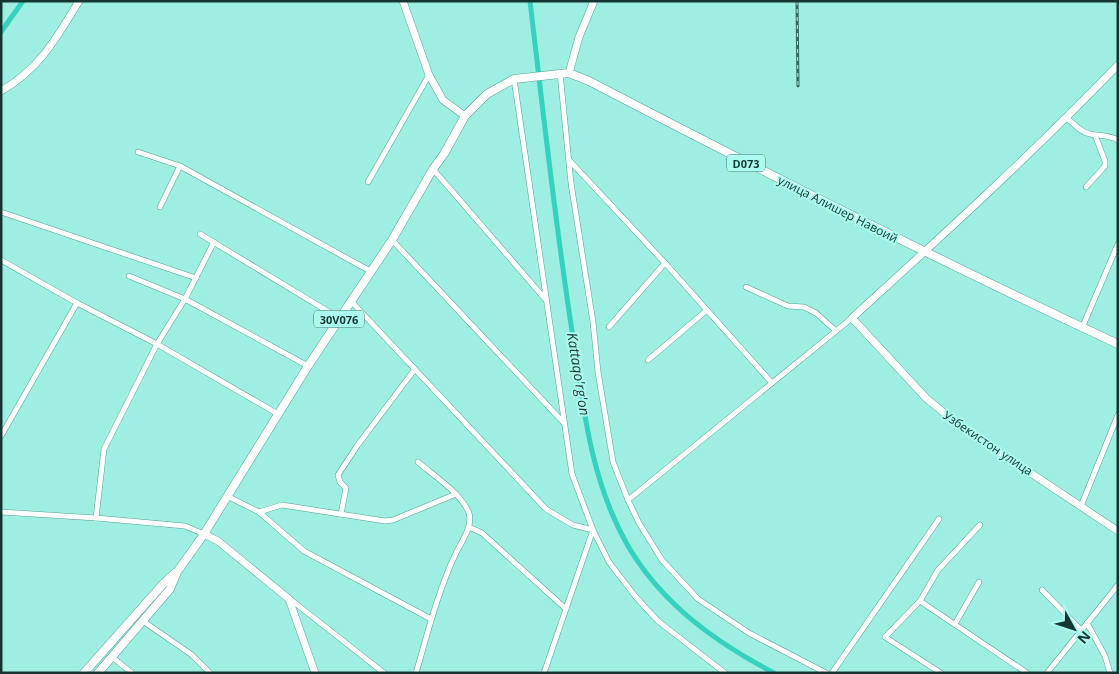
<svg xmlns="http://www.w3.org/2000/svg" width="1119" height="674" viewBox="0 0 1119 674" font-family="'Open Sans',sans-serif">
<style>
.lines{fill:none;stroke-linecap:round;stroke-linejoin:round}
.canal{stroke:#35d3bf;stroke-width:5}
.street-casing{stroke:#51a195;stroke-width:6}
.secondary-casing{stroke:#51a195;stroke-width:8}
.primary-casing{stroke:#51a195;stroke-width:9}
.street{stroke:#fff;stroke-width:5}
.secondary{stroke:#fff;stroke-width:7}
.primary{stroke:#fff;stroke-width:8}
.rail-casing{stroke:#38665f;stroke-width:3}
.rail{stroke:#abfcee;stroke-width:1;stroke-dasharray:4;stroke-linecap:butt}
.labels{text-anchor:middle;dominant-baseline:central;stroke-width:4;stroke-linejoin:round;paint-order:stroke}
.shield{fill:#abfcee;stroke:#41716a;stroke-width:1}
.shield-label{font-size:11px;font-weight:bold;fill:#143631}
.street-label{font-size:12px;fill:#143631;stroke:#abfcee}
.water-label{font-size:14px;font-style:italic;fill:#203935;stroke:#abfcee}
</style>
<rect width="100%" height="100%" fill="#9eefe1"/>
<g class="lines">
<!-- canal -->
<g class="canal">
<path d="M530 1C543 111 555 222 572 331 583 405 590 480 628 546 662 604 715 642 774 673"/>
<polyline points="1,32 23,1"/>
</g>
<!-- street casing -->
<g class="street-casing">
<g id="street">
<polyline points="560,73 571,183 593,322 598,372 613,462 628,500 639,523 662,560 698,599 749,633 826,673"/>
<polyline points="514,79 572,474 593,530 609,562 635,596 658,621 725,673"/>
<path d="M1067 118C1074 124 1080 132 1090 134 1100 136 1109 135 1118 140"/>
<polyline points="138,152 180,166 370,271"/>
<polyline points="569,160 665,263 772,383"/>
<polyline points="433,169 546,300"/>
<polyline points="368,182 429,75"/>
<polyline points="1086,187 1105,166 1105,161 1095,135"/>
<polyline points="160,207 180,166"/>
<polyline points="1,212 196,278"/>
<polyline points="200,234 339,318"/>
<polyline points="392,240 564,423"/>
<polyline points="1,260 77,303 157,344 278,414"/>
<polyline points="129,276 185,299 308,366"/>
<polyline points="746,287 788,306 804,307 816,313 836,331"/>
<polyline points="350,300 546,509 573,525 593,530 544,673"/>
<polyline points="609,327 665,263"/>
<polyline points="1082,328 1118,244"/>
<polyline points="648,360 707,310"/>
<polyline points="1,436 77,303"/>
<polyline points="227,496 259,512 282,505 385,521 393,520 456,494"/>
<polyline points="628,500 852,318"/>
<polyline points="1081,506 1118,415"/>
<polyline points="1,512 96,518 185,526 204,534"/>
<polyline points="259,512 304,551 431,619"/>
<polyline points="341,514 346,488 340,482 338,475 357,446 415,369"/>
<polyline points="96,518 104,449 157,344 185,299 214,242"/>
<polyline points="469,527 482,533 566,609"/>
<polyline points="1042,590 1081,630"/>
<polyline points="290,599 384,673"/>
<polyline points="920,601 1027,673"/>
<polyline points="143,621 192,655 210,673"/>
<polyline points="1087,623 1105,656 1110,673"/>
<polyline points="955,624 979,582"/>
<polyline points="112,657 132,673"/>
<path d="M416 673C428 632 438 591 456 553 462 541 473 526 469 513 462 494 433 475 418 462"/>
<polyline points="832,673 939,519"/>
<polyline points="941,673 885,637 920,601 938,570 980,525"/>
<polyline points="1047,673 1118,585"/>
</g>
</g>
<!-- secondary casing -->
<g class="secondary-casing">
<g id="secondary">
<polyline points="403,1 429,75 443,100 465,116"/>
<path d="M1118 65C1033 153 942 236 852 318L926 398 960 426 1118 531"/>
<polyline points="569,73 579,37 594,1"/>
<path d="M1 91C40 69 57 37 79 1"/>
<polyline points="204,534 218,541 289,599 315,673"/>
</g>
</g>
<!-- primary casing -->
<g class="primary-casing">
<g id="primary">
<polyline points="84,673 164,583 175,573"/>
<path d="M98 673 170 589 177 572 204 534 308 366 392 240 433 169 444 154 465 116 487 94 514 79 569 73 589 81C764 172 939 261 1118 344"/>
</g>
</g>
<!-- street -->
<use href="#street" class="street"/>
<!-- secondary -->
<use href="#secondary" class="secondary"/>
<!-- primary -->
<use href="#primary" class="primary"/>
<!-- rail casing -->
<g class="rail-casing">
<polyline id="rail" points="797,1 798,86"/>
</g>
<!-- rail -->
<use href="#rail" class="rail"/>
</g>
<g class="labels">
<!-- shield labels -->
<g class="shield">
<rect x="727" y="154.5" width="38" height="17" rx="4"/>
<rect x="314" y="310.5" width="50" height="17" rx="4"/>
</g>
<g class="shield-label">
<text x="746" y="163">D073</text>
<text x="339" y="319">30V076</text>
</g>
<!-- street labels -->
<g class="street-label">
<text transform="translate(838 209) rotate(27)">улица Алишер Навоий</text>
<text transform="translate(988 443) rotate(34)">Узбекистон улица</text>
</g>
<!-- water labels -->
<g class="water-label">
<text transform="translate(579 374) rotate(81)">Kattaqo'rg'on</text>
</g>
</g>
<!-- border -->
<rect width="1119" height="674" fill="none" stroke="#143631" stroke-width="5"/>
<!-- north arrow -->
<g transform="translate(1074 629) rotate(130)" stroke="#abfcee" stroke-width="4" paint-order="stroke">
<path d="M0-4L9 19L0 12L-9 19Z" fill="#143631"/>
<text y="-8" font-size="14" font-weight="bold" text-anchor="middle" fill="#143631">N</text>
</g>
</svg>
